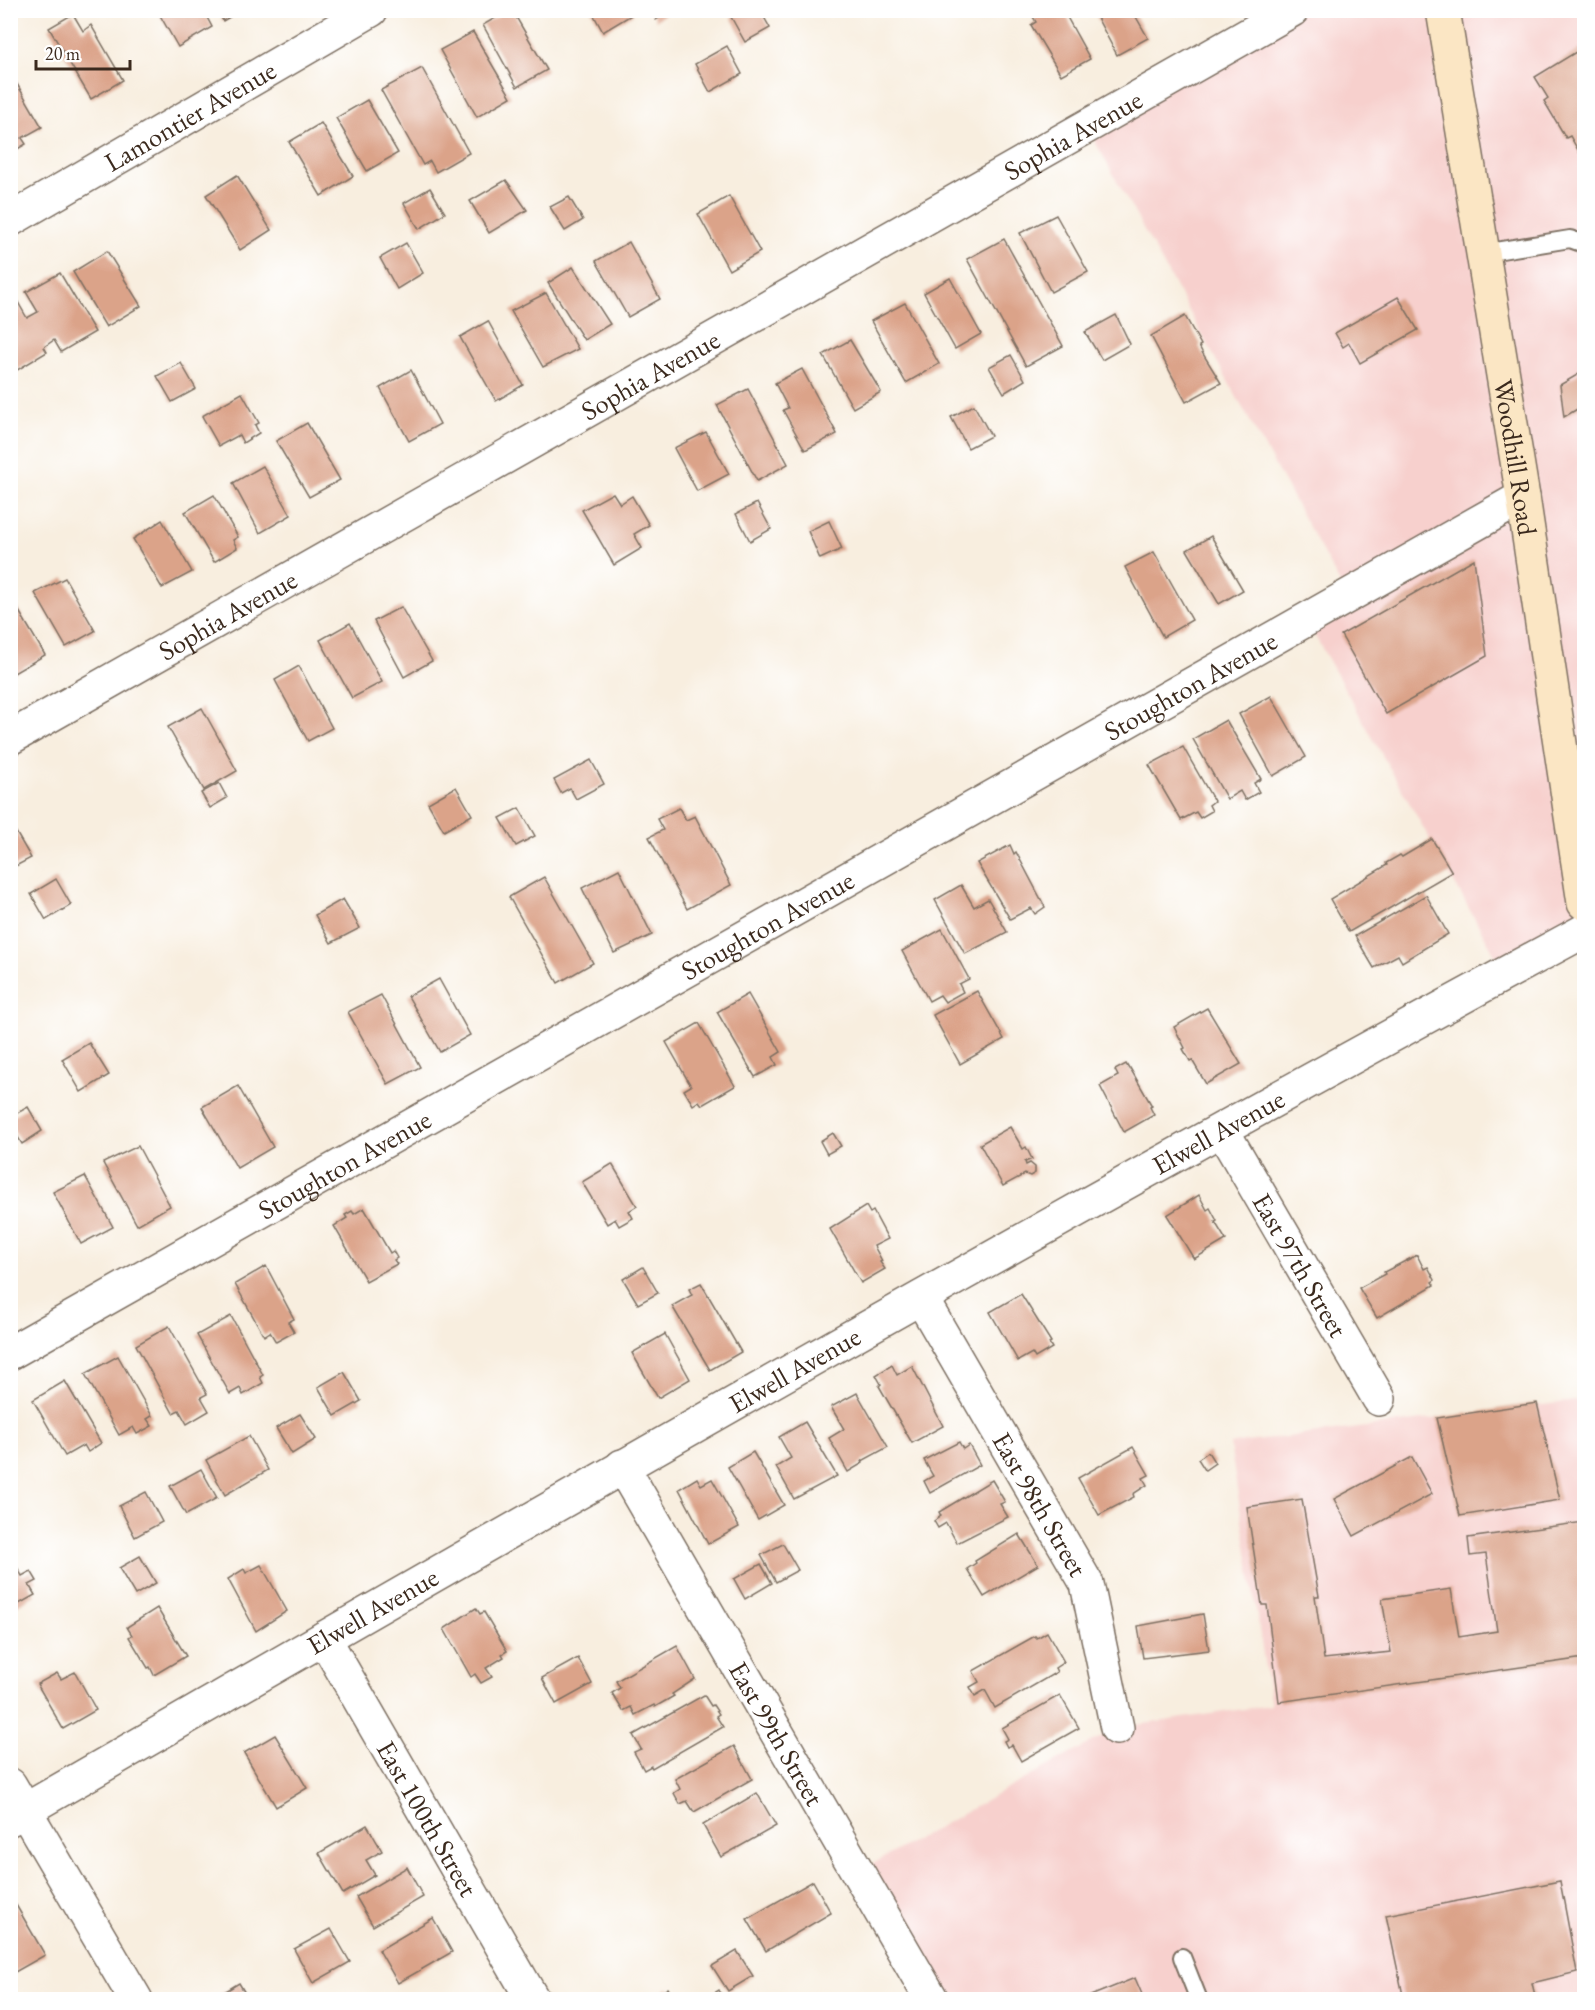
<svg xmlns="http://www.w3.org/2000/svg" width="1595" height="2010" viewBox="0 0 1595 2010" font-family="'EB Garamond',serif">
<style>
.built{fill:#f7d0cd}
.building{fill:#dba389}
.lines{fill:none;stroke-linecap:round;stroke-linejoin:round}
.lane-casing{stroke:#7d6f62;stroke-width:20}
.street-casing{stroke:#7d6f62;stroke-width:36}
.secondary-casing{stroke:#7d6f62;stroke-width:36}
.lane{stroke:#fff;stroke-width:16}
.street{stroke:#fff;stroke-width:33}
.secondary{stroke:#fbe6c4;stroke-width:33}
.labels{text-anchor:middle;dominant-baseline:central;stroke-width:6;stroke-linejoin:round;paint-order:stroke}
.street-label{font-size:27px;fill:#3b2a1e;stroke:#fff}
</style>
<rect width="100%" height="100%" fill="#fff"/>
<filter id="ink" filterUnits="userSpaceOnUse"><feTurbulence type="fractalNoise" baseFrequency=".0167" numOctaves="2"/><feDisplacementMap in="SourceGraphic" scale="12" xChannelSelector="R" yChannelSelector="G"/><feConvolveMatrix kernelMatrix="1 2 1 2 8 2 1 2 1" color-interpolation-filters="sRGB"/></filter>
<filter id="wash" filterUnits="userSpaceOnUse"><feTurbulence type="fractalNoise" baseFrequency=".008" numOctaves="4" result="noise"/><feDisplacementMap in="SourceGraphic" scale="24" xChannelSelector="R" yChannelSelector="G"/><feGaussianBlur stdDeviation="1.35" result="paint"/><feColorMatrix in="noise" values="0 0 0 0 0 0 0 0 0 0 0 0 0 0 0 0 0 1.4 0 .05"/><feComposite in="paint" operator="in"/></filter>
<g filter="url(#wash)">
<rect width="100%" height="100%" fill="#f8eedf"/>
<!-- built -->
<g class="built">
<polygon points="1284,11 1584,11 1584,931 1506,974 1306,620 1347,596 1087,127"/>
<polygon points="1584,1400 1584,1999 932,1999 858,1872 1117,1728 1271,1705 1230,1444"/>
</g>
<g id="blocks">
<!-- building -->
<g class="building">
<polygon points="157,10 203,10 212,27 178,47"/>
<polygon points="217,10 242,10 223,21"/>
<polygon points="509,10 512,10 547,70 517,87 483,25"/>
<polygon points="591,10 631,10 633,14 603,32"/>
<polygon points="651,10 671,10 656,20"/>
<polygon points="741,10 760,10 770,28 745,42 731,17"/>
<polygon points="1039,10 1063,10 1090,59 1061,75 1031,25 1036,22 1032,15"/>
<polygon points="1093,10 1132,10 1148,38 1117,55"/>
<polygon points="73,14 83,31 91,25 123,80 91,99 49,28"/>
<polygon points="473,32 511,97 477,117 440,50"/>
<polygon points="727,46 742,74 710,92 695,64"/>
<polygon points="1584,47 1584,156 1582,157 1570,136 1566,138 1544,101 1548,98 1535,77"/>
<polygon points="422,68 469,153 436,172 430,161 423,165 381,90"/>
<polygon points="10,72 42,127 22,138 26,144 14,151 10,145"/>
<polygon points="367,100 398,153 367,171 336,118"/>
<polygon points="321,123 353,176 321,196 289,142"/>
<polygon points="237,175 271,230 240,250 206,195"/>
<polygon points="506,180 527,210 489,233 470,201"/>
<polygon points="430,188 445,213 419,229 404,203"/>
<polygon points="729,196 760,252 729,270 698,214"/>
<polygon points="569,197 583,220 565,231 550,207"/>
<polygon points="1056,215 1088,272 1051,292 1020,233"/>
<polygon points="1004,239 1063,346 1026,366 967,259"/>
<polygon points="629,242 660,299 628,317 596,261"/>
<polygon points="406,243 423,273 397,289 380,258"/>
<polygon points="107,251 141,306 106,327 73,272"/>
<polygon points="573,267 610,324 584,340 548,283"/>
<polygon points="60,273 95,332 61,352 54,340 44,347 47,352 14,372 10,366 10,300 15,297 27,318 38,312 26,292"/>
<polygon points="950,278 981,334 955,349 924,293"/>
<polygon points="546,293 578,349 543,367 511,311"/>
<polygon points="1398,297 1418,330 1360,363 1349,343 1343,347 1335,333"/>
<polygon points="905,303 939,364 906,383 871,321"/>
<polygon points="1116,315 1130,344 1102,360 1085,332"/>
<polygon points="1185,316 1201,345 1199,346 1203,354 1221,383 1186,402 1151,336"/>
<polygon points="488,321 523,385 496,401 460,337"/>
<polygon points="850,340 881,392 853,408 823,355"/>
<polygon points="1011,355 1025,380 1004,393 989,367"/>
<polygon points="181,363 196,389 172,402 157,376"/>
<polygon points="802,369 837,434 805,450 783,410 788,408 775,383"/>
<polygon points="411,370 440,424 409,441 380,388"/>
<polygon points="1582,372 1584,373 1584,405 1564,417 1560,385"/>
<polygon points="748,389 788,464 757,481 717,405"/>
<polygon points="242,393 259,423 255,425 259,433 243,443 239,435 219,446 202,416"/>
<polygon points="974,405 991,436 968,448 951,417"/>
<polygon points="307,423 340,480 309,497 276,441"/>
<polygon points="706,432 729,474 697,491 674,448"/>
<polygon points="263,466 291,515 260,533 233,483"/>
<polygon points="613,493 620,504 632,496 649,525 634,534 642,548 614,565 582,510"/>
<polygon points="214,495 238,537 233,540 237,548 214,562 185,512"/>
<polygon points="757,503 771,529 750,541 736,514"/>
<polygon points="162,520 192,572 162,588 133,539"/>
<polygon points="829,521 842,549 820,559 808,531"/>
<polygon points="1211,536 1243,590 1219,604 1187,550"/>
<polygon points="1154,552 1192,620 1163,637 1125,567"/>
<polygon points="1474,559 1487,656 1386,714 1341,635"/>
<polygon points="65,578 95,631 66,647 35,593"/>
<polygon points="16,606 45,655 14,673 10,667 10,609"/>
<polygon points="401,607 432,661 404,677 374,621"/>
<polygon points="350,623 382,682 352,698 320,640"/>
<polygon points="299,666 332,728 308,741 275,680"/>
<polygon points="1271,696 1306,757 1273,776 1239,714"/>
<polygon points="202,708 237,771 204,790 168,727"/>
<polygon points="1226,720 1261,779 1254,783 1259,792 1245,800 1240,791 1227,799 1193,739"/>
<polygon points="1183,747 1214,801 1209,805 1212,811 1200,818 1196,812 1181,820 1149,765"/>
<polygon points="591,760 604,784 576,799 570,788 561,793 554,780"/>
<polygon points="219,783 227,798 210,808 201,793"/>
<polygon points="456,787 472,815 444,831 428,803"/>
<polygon points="519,808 535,836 516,846 500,818"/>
<polygon points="679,808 686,820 695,816 731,885 687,909 649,837 663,830 657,819"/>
<polygon points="10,822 31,858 10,869"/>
<polygon points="1432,839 1452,872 1349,932 1330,899 1387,865 1386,863 1400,855 1402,857"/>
<polygon points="1010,845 1014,854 1016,852 1045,907 1035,914 1031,908 1010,919 977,863"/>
<polygon points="619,869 652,935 614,953 582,888"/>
<polygon points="544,877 593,963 558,983 509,897"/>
<polygon points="56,879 71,905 46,920 31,894"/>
<polygon points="961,885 974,907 988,899 1007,932 965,954 935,900"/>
<polygon points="1426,895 1448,934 1402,962 1398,955 1374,968 1355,936"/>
<polygon points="343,899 360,928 331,943 315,915"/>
<polygon points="942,929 969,979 959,984 963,992 945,1002 940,995 929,1001 902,951"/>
<polygon points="439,979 470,1035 440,1052 408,996"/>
<polygon points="977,991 1004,1039 960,1064 933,1015"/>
<polygon points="748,994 781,1052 773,1057 777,1065 755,1077 717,1012"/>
<polygon points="381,995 420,1067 388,1084 348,1012"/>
<polygon points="1207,1008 1241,1064 1206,1084 1192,1060 1190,1061 1183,1049 1185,1048 1174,1027"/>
<polygon points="699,1023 735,1086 702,1105 699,1101 693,1105 684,1090 691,1086 666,1042"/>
<polygon points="89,1043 109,1075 81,1092 62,1059"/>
<polygon points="1126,1064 1129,1069 1130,1068 1152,1106 1150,1107 1154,1115 1124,1132 1100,1086 1118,1076 1115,1070"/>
<polygon points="238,1086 273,1147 237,1168 202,1107"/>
<polygon points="28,1107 42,1131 22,1144 10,1124 10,1117"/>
<polygon points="1010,1127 1023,1149 1026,1147 1032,1159 1025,1162 1026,1165 1030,1163 1035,1167 1035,1173 1030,1176 1025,1174 1003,1186 980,1144"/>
<polygon points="833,1133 841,1146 827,1154 820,1141"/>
<polygon points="138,1146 170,1206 137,1225 103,1163"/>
<polygon points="612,1164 637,1206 629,1211 633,1218 619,1226 615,1219 607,1224 582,1182"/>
<polygon points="85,1176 113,1227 81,1244 53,1192"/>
<polygon points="1199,1195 1207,1210 1210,1208 1217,1221 1215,1222 1226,1240 1194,1259 1167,1215"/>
<polygon points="866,1206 870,1213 873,1211 888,1239 874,1246 882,1261 880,1262 885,1269 861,1283 830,1229"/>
<polygon points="364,1208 390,1253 393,1251 397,1258 394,1260 397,1264 366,1281 334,1226 347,1218 345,1215 352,1211 354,1214"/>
<polygon points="1417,1255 1424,1269 1428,1267 1435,1280 1432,1282 1434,1285 1377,1318 1359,1288 1385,1274 1384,1272"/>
<polygon points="266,1266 294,1319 288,1322 294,1332 276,1342 270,1332 264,1336 235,1284"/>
<polygon points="643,1267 658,1293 638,1304 623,1279"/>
<polygon points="701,1283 741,1352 710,1370 672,1306 692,1295 689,1289"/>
<polygon points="1021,1294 1051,1342 1049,1343 1052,1348 1035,1358 1032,1353 1018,1361 990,1312"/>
<polygon points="231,1316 263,1375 260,1377 263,1383 243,1395 240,1388 230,1394 197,1335"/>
<polygon points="169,1326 207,1394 201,1397 209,1411 187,1424 179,1410 173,1413 136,1345"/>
<polygon points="665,1334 690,1379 658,1398 632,1353"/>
<polygon points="118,1356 152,1416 147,1419 152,1426 137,1434 133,1427 119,1435 85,1374"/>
<polygon points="892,1365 897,1375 912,1366 943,1426 912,1443 879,1386 881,1384 876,1375"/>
<polygon points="344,1372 361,1401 335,1416 318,1387"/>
<polygon points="65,1381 101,1443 88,1452 84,1445 65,1456 33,1400"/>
<polygon points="857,1393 888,1447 862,1461 863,1463 848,1472 829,1438 844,1429 831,1407"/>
<polygon points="1537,1403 1560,1500 1460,1516 1437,1418"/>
<polygon points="300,1414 316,1439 292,1454 276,1428"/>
<polygon points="805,1422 837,1476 794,1499 776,1467 791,1458 779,1437"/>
<polygon points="249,1436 268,1470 225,1495 206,1460"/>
<polygon points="959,1442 963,1449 969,1445 980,1465 930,1493 924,1481 933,1476 924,1460"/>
<polygon points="1133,1447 1149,1475 1143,1478 1147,1485 1133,1494 1134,1497 1099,1515 1078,1478"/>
<polygon points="753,1452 784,1505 758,1520 728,1467"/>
<polygon points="1208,1452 1215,1463 1205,1470 1198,1459"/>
<polygon points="1412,1457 1432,1494 1354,1536 1334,1499"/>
<polygon points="201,1469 217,1498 186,1515 170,1486"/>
<polygon points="697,1478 701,1485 712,1479 739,1527 708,1544 679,1489"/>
<polygon points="992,1480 1005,1502 1000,1504 1008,1517 957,1543 946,1523 938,1528 934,1521 941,1516 939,1512"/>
<polygon points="146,1492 162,1522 135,1537 119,1506"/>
<polygon points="1302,1499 1319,1596 1315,1596 1324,1659 1391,1652 1382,1599 1451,1589 1459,1637 1497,1631 1486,1554 1470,1556 1468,1538 1584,1522 1584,1658 1279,1702 1267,1605 1262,1605 1247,1507"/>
<polygon points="1019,1534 1038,1565 984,1597 967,1569 976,1563 975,1561"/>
<polygon points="783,1544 798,1570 776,1582 761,1555"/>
<polygon points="140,1556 156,1583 135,1595 119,1568"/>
<polygon points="761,1564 772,1583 745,1599 734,1579"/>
<polygon points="16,1565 22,1576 31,1571 37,1581 29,1585 35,1595 10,1609 10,1569"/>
<polygon points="261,1565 287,1611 256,1631 228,1579 244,1569 246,1573"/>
<polygon points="157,1608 186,1656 154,1675 150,1667 148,1668 129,1637 132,1635 127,1627"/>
<polygon points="476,1608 480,1614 484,1612 507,1651 502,1654 504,1657 486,1668 492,1677 481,1683 475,1674 471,1677 444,1629"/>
<polygon points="1203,1614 1209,1650 1143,1658 1138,1626"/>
<polygon points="1047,1632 1064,1662 1055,1668 1057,1672 995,1708 985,1690 975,1696 970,1687 979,1682 973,1671 1035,1636 1037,1638"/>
<polygon points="677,1646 695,1679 672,1694 674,1696 655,1707 654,1705 635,1715 631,1707 623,1711 612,1693 620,1688 616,1681"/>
<polygon points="578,1658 592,1684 556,1704 542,1678"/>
<polygon points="75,1672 96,1710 63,1729 37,1684 57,1673 61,1679"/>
<polygon points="704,1695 711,1706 713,1705 719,1714 716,1716 723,1727 652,1768 651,1766 644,1770 634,1752 641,1749 633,1735"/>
<polygon points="1060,1695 1079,1728 1021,1761 1012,1745 1007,1747 1004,1741 1008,1739 1002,1728"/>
<polygon points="275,1735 307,1788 276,1807 244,1753"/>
<polygon points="734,1746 752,1779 694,1812 687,1801 680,1804 674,1793 680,1789 675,1779"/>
<polygon points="757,1793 776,1826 721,1857 703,1825"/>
<polygon points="367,1825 382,1851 366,1860 375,1875 343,1894 319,1853"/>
<polygon points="407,1867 423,1897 373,1926 356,1897"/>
<polygon points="813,1881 831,1913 766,1951 747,1919"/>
<polygon points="1560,1881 1577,1972 1532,1983 1536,2000 1404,2000 1386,1915"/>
<polygon points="16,1905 45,1955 15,1972 10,1964 10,1908"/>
<polygon points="433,1918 452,1952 398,1983 379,1950"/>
<polygon points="331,1929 350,1962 313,1983 294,1949"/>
<polygon points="737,1951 753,1976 728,1991 712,1966"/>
<polygon points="1135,1978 1144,1999 1083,1999"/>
<polygon points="239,1983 249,2000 211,2000"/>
<polygon points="668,1988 675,2000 650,2000"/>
<polygon points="719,1990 724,2000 703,2000"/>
</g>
</g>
</g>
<g filter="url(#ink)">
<use href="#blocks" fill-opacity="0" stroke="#7d6f62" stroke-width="1.5"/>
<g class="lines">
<!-- lane casing -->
<g class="lane-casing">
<g id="lane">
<polyline points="1483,253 1570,239 1584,244"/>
<polyline points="1182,1957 1199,2000"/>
</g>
</g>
<!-- street casing -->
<g class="street-casing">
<g id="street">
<path id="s1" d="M10 220 371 10"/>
<path id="s2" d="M10 738 1292 10"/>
<path id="s3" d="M1222 1130 1379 1399"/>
<path id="s4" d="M921 1298 1087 1584 1117 1728"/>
<path id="s5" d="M10 1353 1523 497"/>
<path id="s6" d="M622 1466 932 2000"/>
<path id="s7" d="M324 1638 533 2000"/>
<polyline points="10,1785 136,2000"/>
<path id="s8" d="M10 1819C532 1518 1054 1217 1584 931"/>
</g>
</g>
<!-- secondary casing -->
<g class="secondary-casing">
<g id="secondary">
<path id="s9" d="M1443 10 1523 497 1584 903"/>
</g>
</g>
<!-- lane -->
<use href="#lane" class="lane"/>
<!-- street -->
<use href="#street" class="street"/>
<!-- secondary -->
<use href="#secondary" class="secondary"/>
</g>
</g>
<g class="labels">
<!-- street labels -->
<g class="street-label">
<text stroke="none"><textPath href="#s1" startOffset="208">Lamontier Avenue</textPath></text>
<text stroke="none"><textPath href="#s2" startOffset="1222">Sophia Avenue</textPath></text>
<text stroke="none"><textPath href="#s2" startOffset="736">Sophia Avenue</textPath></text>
<text stroke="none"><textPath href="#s9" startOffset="453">Woodhill Road</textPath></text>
<text stroke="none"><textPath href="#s2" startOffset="250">Sophia Avenue</textPath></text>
<text stroke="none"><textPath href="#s5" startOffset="1356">Stoughton Avenue</textPath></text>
<text stroke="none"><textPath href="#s5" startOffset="870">Stoughton Avenue</textPath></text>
<text stroke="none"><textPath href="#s8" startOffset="1390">Elwell Avenue</textPath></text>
<text stroke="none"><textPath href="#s5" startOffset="384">Stoughton Avenue</textPath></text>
<text stroke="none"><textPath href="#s3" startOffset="156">East 97th Street</textPath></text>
<text stroke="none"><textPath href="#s8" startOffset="904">Elwell Avenue</textPath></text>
<text stroke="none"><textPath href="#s4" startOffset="238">East 98th Street</textPath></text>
<text stroke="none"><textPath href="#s8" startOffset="418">Elwell Avenue</textPath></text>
<text stroke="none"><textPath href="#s6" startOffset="309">East 99th Street</textPath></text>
<text stroke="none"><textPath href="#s7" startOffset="208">East 100th Street</textPath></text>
</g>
</g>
<!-- margin -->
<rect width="1595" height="2010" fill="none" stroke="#fff" stroke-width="36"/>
<!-- scale -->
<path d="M36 60v9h94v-9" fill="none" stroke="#3b2a1e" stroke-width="3"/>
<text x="45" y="60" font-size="18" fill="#3b2a1e" stroke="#ffffff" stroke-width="4.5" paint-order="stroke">20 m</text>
</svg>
